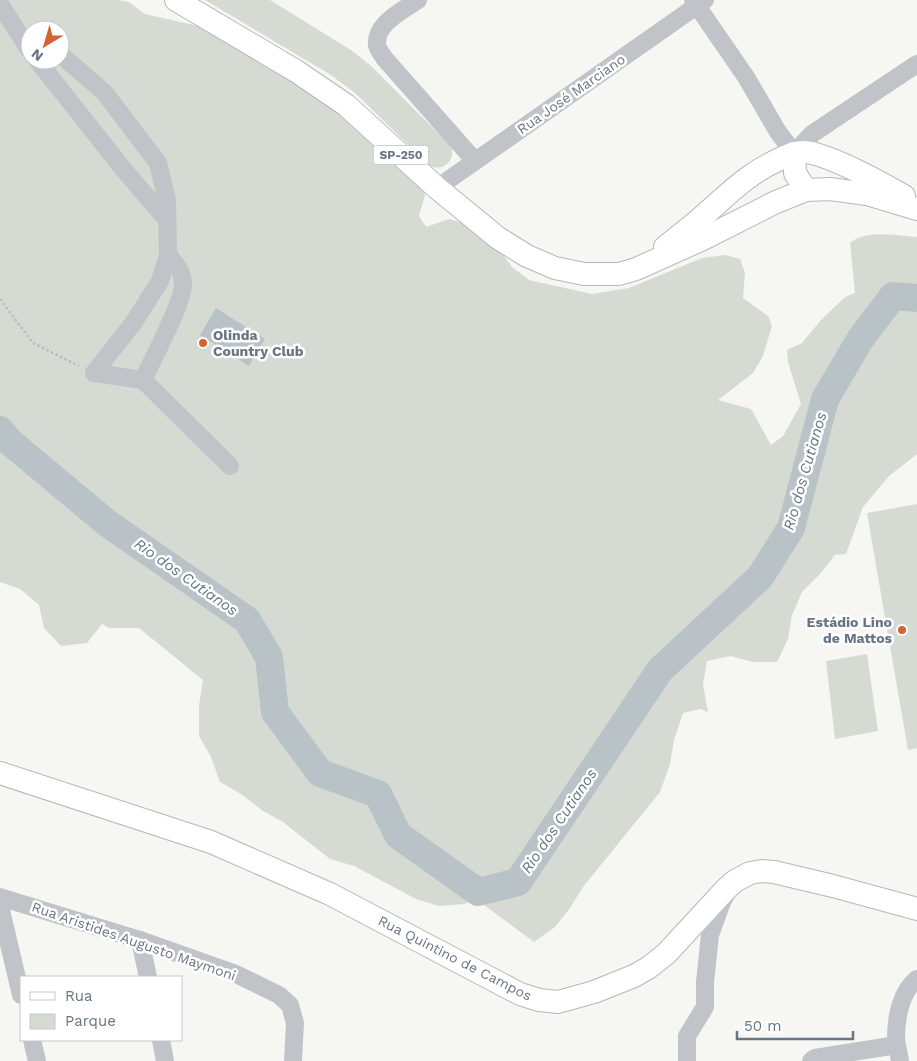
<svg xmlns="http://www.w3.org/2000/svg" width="917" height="1061" viewBox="0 0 917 1061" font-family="'Work Sans',sans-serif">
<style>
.green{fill:#d5dbd3;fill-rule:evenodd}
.water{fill:#b9c2c7}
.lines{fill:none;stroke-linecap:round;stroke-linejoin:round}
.river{stroke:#b9c2c7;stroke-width:28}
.major-casing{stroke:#b4b7bb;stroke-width:24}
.path{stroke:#babcbf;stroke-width:2.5;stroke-dasharray:2.5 2.5;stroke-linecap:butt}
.minor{stroke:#c0c3c7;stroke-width:18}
.major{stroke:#fff;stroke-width:22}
.poi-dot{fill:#d56334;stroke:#fff;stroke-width:2}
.labels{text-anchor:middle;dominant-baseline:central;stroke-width:5;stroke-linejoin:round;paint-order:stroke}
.shield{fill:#fff;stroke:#959ea8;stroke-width:1}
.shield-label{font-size:12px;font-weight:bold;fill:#687582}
.street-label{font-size:14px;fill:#687582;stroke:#fff}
.poi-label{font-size:14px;font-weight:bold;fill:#687582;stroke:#fff;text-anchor:start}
.water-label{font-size:15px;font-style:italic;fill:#63767e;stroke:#fff}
</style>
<rect width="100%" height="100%" fill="#f6f6f3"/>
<!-- green -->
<g class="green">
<path d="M0 0H118L129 2 145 14 207 28 265 47 419 173 425 195 419 216 426 227 449 219 463 223 489 236 512 267 529 280 592 294 629 288 702 258 725 255 740 259 745 273 743 298 768 316 772 326 763 356 753 373 718 400 751 409 771 445 783 436 801 404 788 362 787 350 802 343 821 320 845 297 855 293 850 243C867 229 895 236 917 237V454L889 476 863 507 846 554 835 555 820 574 802 592 792 615 788 639 777 662H753L731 656 707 661 703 685 708 712 700 709 683 713 674 740 670 764 660 792 583 887 570 908 555 927 534 942 473 897 465 904 439 906 416 899 354 866 330 859 283 822 263 811 241 794 220 782 211 757 199 736V706L203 680 139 628H109L102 624 87 643 61 646 44 628 39 605 20 589 0 582ZM30 30H60V60H30Z"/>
<path d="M205 0H270L351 50 370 65 451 146C456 160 444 172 430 166L355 93 331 75Z"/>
<polygon points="917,504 917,748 908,750 867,513"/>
<polygon points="867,654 878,731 835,739 826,661"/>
</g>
<!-- water -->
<polygon class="water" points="216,308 265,339 249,366 200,335"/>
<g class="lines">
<!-- river -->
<polyline class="river" points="0,430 10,442 107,523 247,620 269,657 275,712 320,773 378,794 398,835 478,892 518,882 660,670 760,577 791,528 825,399 861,338 893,296 917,298"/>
<!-- major casing -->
<g class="major-casing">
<g id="major">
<polyline points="176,0 296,71 346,105 437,188 498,238 527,256 555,268 584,274 619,274 636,269 703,239 776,202 806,190 830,189 867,194 917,209"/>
<polyline points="794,153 795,173 806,190"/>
<path d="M665 247C675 239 685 231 695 223 724 199 744 175 780 159 787 156 794 152 802 152 824 151 883 184 904 196"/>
<polyline points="0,773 211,842 330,894 520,994 539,1000 558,1002 594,992 634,976 648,968 666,954 726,889 735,881 750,873 762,871 774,872 833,886 917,909"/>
</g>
</g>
<!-- path -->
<polyline class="path" points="0,299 33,343 79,366"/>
<!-- minor -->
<g class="minor">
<path d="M418 0C404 10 375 23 377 45 378 49 382 55 385 59L475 161"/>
<polyline points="693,0 746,77 778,132 794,153 812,134 917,64"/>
<polyline points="0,4 30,51"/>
<polyline points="60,54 104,92 158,163 167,200 168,255 160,281 134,322 94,373"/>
<polyline points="37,60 124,170 167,220"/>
<polyline points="437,188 705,0"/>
<polyline points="94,373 143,380 230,466"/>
<path d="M143 380C152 360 186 298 183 281 181 269 175 263 168 255"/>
<polyline points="0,897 140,940 236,974 279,995 290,1005 295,1023 293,1061"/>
<polyline points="0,906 21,995"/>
<polyline points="140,940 148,977"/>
<polyline points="32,1040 37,1061"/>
<polyline points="161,1040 165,1061"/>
<polyline points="687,1061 687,1036 705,1007 705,982 710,935 722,902 727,893"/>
<polyline points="811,1061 815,1058 897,1045"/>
<path d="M900 1061C899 1053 896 1045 896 1037 896 1018 901 991 917 979"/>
</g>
<!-- major -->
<use href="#major" class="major"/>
</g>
<!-- markers -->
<g class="poi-dot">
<circle cx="203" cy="343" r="5"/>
<circle cx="902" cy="630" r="5"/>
</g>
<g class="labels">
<!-- shield labels -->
<rect class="shield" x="373.5" y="145.5" width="55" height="19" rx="4"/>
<g class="shield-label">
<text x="401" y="155">SP-250</text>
</g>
<!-- street labels -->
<g class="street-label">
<text transform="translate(571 94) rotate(-35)">Rua José Marciano</text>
<text transform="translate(134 941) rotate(19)">Rua Aristides Augusto Maymoni</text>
<text transform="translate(455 958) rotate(27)">Rua Quintino de Campos</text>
</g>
<!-- poi labels -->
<g class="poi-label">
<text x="213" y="335">Olinda<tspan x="213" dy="16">Country Club</tspan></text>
<text x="892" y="622" text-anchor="end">Estádio Lino<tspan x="892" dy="16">de Mattos</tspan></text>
</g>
<!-- water labels -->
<g class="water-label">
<text transform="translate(805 471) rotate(-74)">Rio dos Cutianos</text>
<text transform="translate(186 577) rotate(35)">Rio dos Cutianos</text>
<text transform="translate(559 821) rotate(-56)">Rio dos Cutianos</text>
</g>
</g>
<!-- legend -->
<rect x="20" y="976" width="162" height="65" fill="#ffffff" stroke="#c3c8cd"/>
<rect x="30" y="992" width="25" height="8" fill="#ffffff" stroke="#c3c8cd"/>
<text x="65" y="1001" font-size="15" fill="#687582">Rua</text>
<rect x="30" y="1014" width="25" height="15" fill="#d5dbd3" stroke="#c3c8cd"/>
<text x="65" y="1026" font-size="15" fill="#687582">Parque</text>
<!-- north arrow -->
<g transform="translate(45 45) rotate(218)"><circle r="24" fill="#ffffff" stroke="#c3c8cd"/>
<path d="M0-4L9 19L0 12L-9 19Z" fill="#d56334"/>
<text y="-8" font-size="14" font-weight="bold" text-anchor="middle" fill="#687582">N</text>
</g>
<!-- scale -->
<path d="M737 1031v8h116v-8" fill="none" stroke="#687582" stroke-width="2.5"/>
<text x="744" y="1031" font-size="15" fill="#687582" stroke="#ffffff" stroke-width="4" paint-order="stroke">50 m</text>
</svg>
